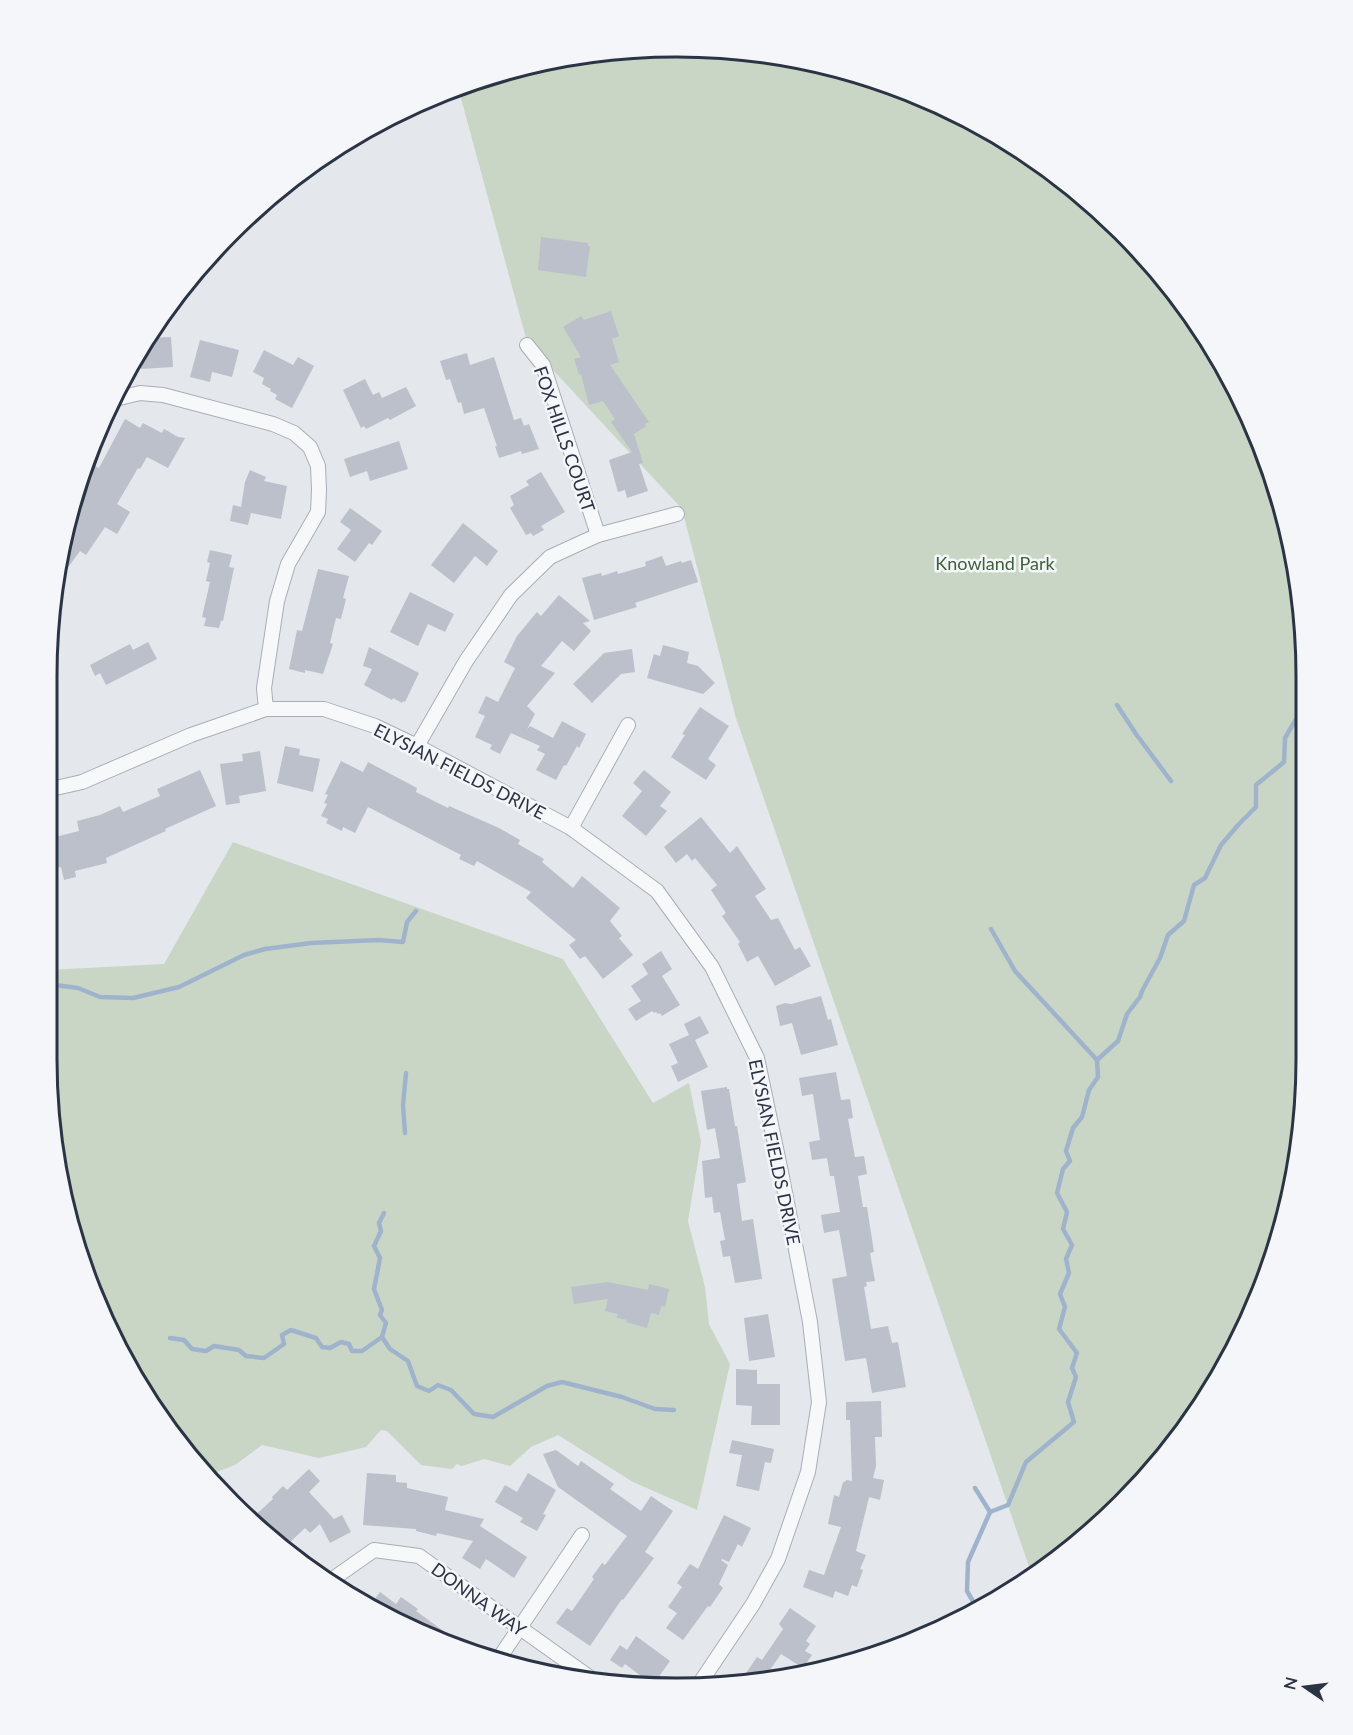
<svg xmlns="http://www.w3.org/2000/svg" width="1353" height="1735" viewBox="0 0 1353 1735" font-family="Lato,sans-serif">
<style>
.green{fill:#c9d6c5}
.lines{fill:none;stroke-linecap:round;stroke-linejoin:round}
.stream{stroke:#9fb4cc;stroke-width:4.5}
.building{fill:#bbc0ca}
.minor-casing{stroke:#a9aeb7;stroke-width:16}
.minor{stroke:#f7f8fa;stroke-width:14}
.labels{text-anchor:middle;dominant-baseline:central;stroke-width:5;stroke-linejoin:round;paint-order:stroke}
.street-label{font-size:18px;fill:#2b3445;stroke:#f4f6f9}
.park-label{font-size:18px;fill:#3f6138;stroke:#f4f6f9}
.rim{fill:none;stroke:#2b3445;stroke-width:3}
</style>
<rect width="100%" height="100%" fill="#e4e7ec"/>
<!-- green -->
<g class="green">
<polygon points="717,48 839,68 955,111 1060,176 1150,261 1222,361 1273,474 1305,635 1306,1059 1294,1181 1259,1299 1200,1409 1092,1532 1032,1575 736,718 682,509 527,342 458,87 474,80 594,52"/>
<polygon points="233,842 563,959 653,1103 689,1083 701,1142 688,1221 705,1287 709,1324 730,1364 697,1510 633,1482 558,1435 531,1447 510,1466 484,1459 462,1466 457,1464 452,1469 421,1465 387,1431 381,1430 366,1447 319,1458 262,1445 235,1465 209,1475 131,1374 68,1222 47,1059 47,970 164,964"/>
</g>
<g class="lines">
<!-- stream -->
<g class="stream">
<polyline points="1117,705 1136,734 1171,781"/>
<polyline points="991,929 1015,971 1097,1060"/>
<polyline points="47,984 78,988 100,997 133,998 179,987 244,955 265,949 311,943 379,940 403,942 407,922 416,911"/>
<polyline points="1097,1060 1118,1041 1127,1014 1140,997 1142,991 1160,958 1168,935 1184,921 1194,885 1205,878 1221,845 1239,824 1256,807 1256,785 1284,762 1285,738 1299,714 1305,711"/>
<polyline points="405,1133 403,1105 406,1073"/>
<polyline points="382,1337 390,1349 408,1361 417,1386 429,1391 438,1385 451,1390 474,1414 493,1417 547,1386 562,1382 622,1397 655,1409 674,1410"/>
<polyline points="170,1338 184,1340 192,1349 206,1351 214,1346 239,1350 246,1356 264,1358 284,1344 282,1335 291,1330 316,1338 322,1347 330,1348 341,1342 349,1344 352,1351 362,1351 382,1337 386,1323 380,1315 382,1310 374,1289 380,1258 374,1246 381,1231 379,1223 384,1213"/>
<polyline points="975,1488 990,1512"/>
<polyline points="978,1610 967,1591 968,1562 990,1512 1008,1505 1026,1462 1074,1422 1068,1402 1076,1377 1072,1368 1077,1353 1059,1329 1065,1307 1060,1294 1069,1273 1066,1259 1072,1245 1063,1229 1067,1212 1057,1193 1063,1169 1070,1161 1066,1151 1073,1128 1082,1117 1089,1090 1098,1077 1097,1060"/>
</g>
</g>
<!-- building -->
<g class="building">
<polygon points="541,237 588,243 588,246 590,246 586,277 538,270"/>
<polygon points="611,311 619,336 612,339 619,362 610,365 649,422 645,424 646,426 634,434 643,463 639,464 648,491 627,498 625,490 618,492 609,460 632,452 611,422 615,419 603,401 589,405 581,374 579,375 574,359 581,357 563,327 581,316 584,320"/>
<polygon points="171,337 173,367 141,369 139,353 148,338"/>
<polygon points="200,340 239,350 232,377 212,372 210,382 190,377"/>
<polygon points="264,350 293,365 298,357 314,366 292,408 275,399 277,395 270,391 271,389 262,384 264,378 253,372"/>
<polygon points="467,353 470,365 494,357 514,420 521,418 524,426 529,424 539,449 522,454 521,451 499,458 495,446 497,446 484,408 464,414 461,402 458,403 450,379 446,380 440,361"/>
<polygon points="365,379 373,395 379,392 382,398 406,387 416,406 390,420 388,418 366,429 364,426 361,428 343,390"/>
<polygon points="125,419 140,428 143,423 162,433 164,429 178,437 185,438 168,468 147,457 140,469 138,468 117,504 130,512 117,534 105,527 86,555 80,551 59,580 74,502 95,466 99,468"/>
<polygon points="399,441 408,469 370,481 367,471 350,477 344,459"/>
<polygon points="250,470 266,477 264,481 287,486 281,519 251,513 248,525 230,521 233,505 241,507 245,482"/>
<polygon points="541,472 565,512 541,526 544,530 533,536 531,533 526,535 510,508 514,505 510,496 529,485 526,481"/>
<polygon points="350,508 382,531 372,545 369,543 355,562 337,549 351,530 340,522"/>
<polygon points="463,523 498,551 487,566 475,556 454,583 431,565"/>
<polygon points="210,550 232,555 229,567 234,568 223,621 221,621 219,628 204,626 206,618 202,617 210,582 206,581 210,563 207,562"/>
<polygon points="662,556 666,566 681,561 682,563 691,560 698,582 635,603 637,607 594,620 582,578 601,573 602,576 617,571 618,574 646,566 645,562"/>
<polygon points="318,569 349,576 343,598 346,599 341,619 336,618 330,643 333,644 323,674 305,670 305,673 289,669 297,630 302,631"/>
<polygon points="410,592 454,614 445,632 428,624 418,646 390,632"/>
<polygon points="559,595 590,621 583,623 591,631 574,651 562,641 541,666 555,673 527,706 535,714 527,729 530,726 553,738 562,721 586,734 579,748 577,746 566,766 564,765 556,780 536,770 545,754 537,750 540,746 511,733 500,754 490,749 492,745 475,737 485,716 478,713 486,696 498,702 515,668 504,662 517,636 537,612 541,616"/>
<polygon points="148,642 157,659 106,685 100,673 95,676 90,665 130,644 133,650"/>
<polygon points="663,645 689,652 687,663 698,666 715,683 703,694 647,678 654,654 660,656"/>
<polygon points="369,647 419,673 405,702 403,701 402,703 393,698 392,700 364,685 372,669 363,666"/>
<polygon points="632,649 635,672 621,674 592,703 573,684 604,653"/>
<polygon points="700,707 729,726 708,759 716,765 706,780 671,757 685,735 682,734"/>
<polygon points="285,746 300,749 299,755 320,759 313,792 277,783"/>
<polygon points="260,751 266,791 239,796 240,803 226,805 220,764 243,761 242,754"/>
<polygon points="341,761 363,772 368,762 417,788 416,792 448,808 449,806 499,828 520,840 518,844 544,859 542,862 573,888 582,876 620,908 610,921 622,936 619,938 633,955 603,979 585,956 580,959 569,945 576,940 526,898 531,892 477,861 474,866 459,859 461,855 368,807 355,833 343,827 342,831 326,823 328,819 321,816 327,804 324,803 328,795 325,794"/>
<polygon points="200,770 216,806 165,829 166,831 106,858 107,863 75,871 76,877 64,880 61,867 47,870 47,839 79,831 77,821 100,815 120,806 123,812 160,796 157,789"/>
<polygon points="644,770 671,792 660,806 667,811 646,836 622,816 642,791 633,783"/>
<polygon points="701,817 730,853 737,846 766,889 755,896 771,920 778,918 795,950 800,947 811,966 775,986 758,956 747,962 738,944 740,942 722,916 726,913 711,890 717,885 695,858 692,861 687,854 676,863 664,847"/>
<polygon points="661,951 672,969 662,976 680,1005 662,1016 660,1013 658,1014 656,1012 654,1013 652,1011 636,1021 628,1009 641,1001 631,986 648,974 642,964"/>
<polygon points="821,996 828,1020 831,1019 838,1045 801,1055 792,1023 780,1026 776,1006 785,1003 791,1004"/>
<polygon points="700,1016 709,1033 695,1040 708,1067 678,1082 671,1066 678,1063 669,1044 689,1035 684,1024"/>
<polygon points="836,1072 841,1100 850,1099 853,1118 848,1119 855,1157 864,1156 867,1174 858,1176 863,1207 867,1207 874,1252 870,1253 875,1281 866,1282 867,1286 864,1287 871,1329 888,1326 892,1343 898,1342 906,1387 872,1393 866,1358 845,1361 832,1279 847,1276 839,1230 824,1233 821,1215 840,1212 834,1176 830,1176 827,1158 812,1160 809,1142 820,1140 813,1094 802,1096 799,1078"/>
<polygon points="727,1087 727,1089 729,1089 735,1126 737,1126 746,1182 737,1184 742,1221 753,1219 762,1279 735,1283 730,1256 723,1257 720,1241 725,1240 720,1212 714,1213 712,1197 705,1198 702,1161 720,1158 715,1128 707,1130 701,1091"/>
<polygon points="608,1282 648,1290 649,1284 669,1289 665,1307 661,1306 659,1315 651,1313 647,1328 626,1322 627,1320 617,1318 618,1314 605,1311 608,1299 574,1304 571,1287"/>
<polygon points="768,1314 775,1357 749,1361 744,1318"/>
<polygon points="736,1369 757,1370 757,1384 780,1384 780,1425 751,1425 752,1406 736,1405"/>
<polygon points="881,1401 882,1437 875,1437 876,1466 873,1478 884,1480 880,1500 869,1497 856,1551 866,1555 860,1569 863,1570 857,1587 852,1585 848,1596 835,1591 833,1598 803,1587 809,1570 824,1575 841,1527 828,1524 834,1495 839,1497 843,1482 845,1482 846,1480 852,1481 850,1420 846,1420 846,1402"/>
<polygon points="732,1440 774,1449 771,1463 765,1462 759,1491 736,1486 742,1455 729,1453"/>
<polygon points="556,1450 578,1466 581,1461 614,1484 610,1489 641,1511 651,1496 673,1511 645,1552 654,1558 623,1600 622,1599 590,1646 556,1623 567,1608 572,1611 594,1579 592,1577 602,1563 605,1565 627,1536 558,1487 543,1454"/>
<polygon points="309,1469 320,1481 309,1492 334,1519 342,1515 351,1532 330,1543 320,1524 310,1533 305,1528 286,1546 251,1519 273,1499 272,1497 283,1486 287,1490"/>
<polygon points="367,1473 396,1475 396,1482 407,1483 407,1488 448,1497 445,1510 484,1519 480,1526 527,1557 514,1578 486,1559 480,1569 462,1558 473,1541 437,1533 436,1536 416,1531 416,1529 363,1525"/>
<polygon points="528,1473 556,1490 543,1514 546,1515 537,1531 520,1522 523,1518 495,1502 505,1485 517,1492"/>
<polygon points="724,1515 751,1528 742,1547 738,1544 729,1562 722,1559 721,1560 728,1565 719,1584 723,1588 710,1607 708,1606 683,1640 666,1628 677,1613 668,1607 682,1587 677,1583 690,1564 698,1569"/>
<polygon points="380,1592 396,1604 401,1597 418,1609 416,1611 449,1635 446,1639 369,1607"/>
<polygon points="790,1608 816,1626 806,1641 810,1644 805,1651 812,1655 803,1668 781,1654 765,1677 753,1678 746,1673 757,1657 762,1660 783,1629 779,1624"/>
<polygon points="636,1636 670,1661 653,1685 625,1664 622,1668 610,1660 620,1645 627,1650"/>
</g>
<g class="lines">
<!-- minor casing -->
<g class="minor-casing">
<g id="minor">
<polyline points="527,345 543,365 598,535"/>
<polyline points="111,400 140,393 163,395 273,424 294,433 310,447 318,466 319,490 318,512 288,564 277,601 264,688 266,709"/>
<polyline points="417,746 466,661 511,595 550,557 598,535 677,514"/>
<polyline points="47,790 82,782 191,735 266,709 324,709 375,726 417,746 571,828 657,891 712,967 757,1058 782,1177 810,1322 819,1402 808,1472 778,1559 753,1604 698,1686"/>
<polyline points="571,828 628,725"/>
<polyline points="333,1582 337,1576 374,1550 419,1556 589,1677"/>
<polyline points="498,1660 582,1535"/>
</g>
</g>
<!-- minor -->
<use href="#minor" class="minor"/>
</g>
<g class="labels">
<!-- street labels -->
<g class="street-label">
<text transform="translate(565 439) rotate(71)">FOX HILLS COURT</text>
<text transform="translate(460 771) rotate(27)">ELYSIAN FIELDS DRIVE</text>
<text transform="translate(775 1152) rotate(78)">ELYSIAN FIELDS DRIVE</text>
<text transform="translate(479 1599) rotate(36)">DONNA WAY</text>
</g>
<!-- park labels -->
<g class="park-label">
<text x="995" y="563">Knowland Park</text>
</g>
</g>
<!-- crop -->
<path d="M0 0H1353V1735H0ZM676 57H677A619 619 0 0 1 1296 676V1059A619 619 0 0 1 677 1678H676A619 619 0 0 1 57 1059V676A619 619 0 0 1 676 57Z" fill="#f4f6f9" fill-rule="evenodd"/>
<path class="rim" d="M676 57H677A619 619 0 0 1 1296 676V1059A619 619 0 0 1 677 1678H676A619 619 0 0 1 57 1059V676A619 619 0 0 1 676 57Z"/>
<!-- north arrow -->
<g transform="translate(1305 1687) rotate(284)" stroke="#f4f6f9" stroke-width="4.5" paint-order="stroke">
<path d="M0-4.5L10 22L0 15L-10 22Z" fill="#2b3445"/>
<text y="-9" font-size="16" font-weight="bold" text-anchor="middle" fill="#2b3445">N</text>
</g>
</svg>
